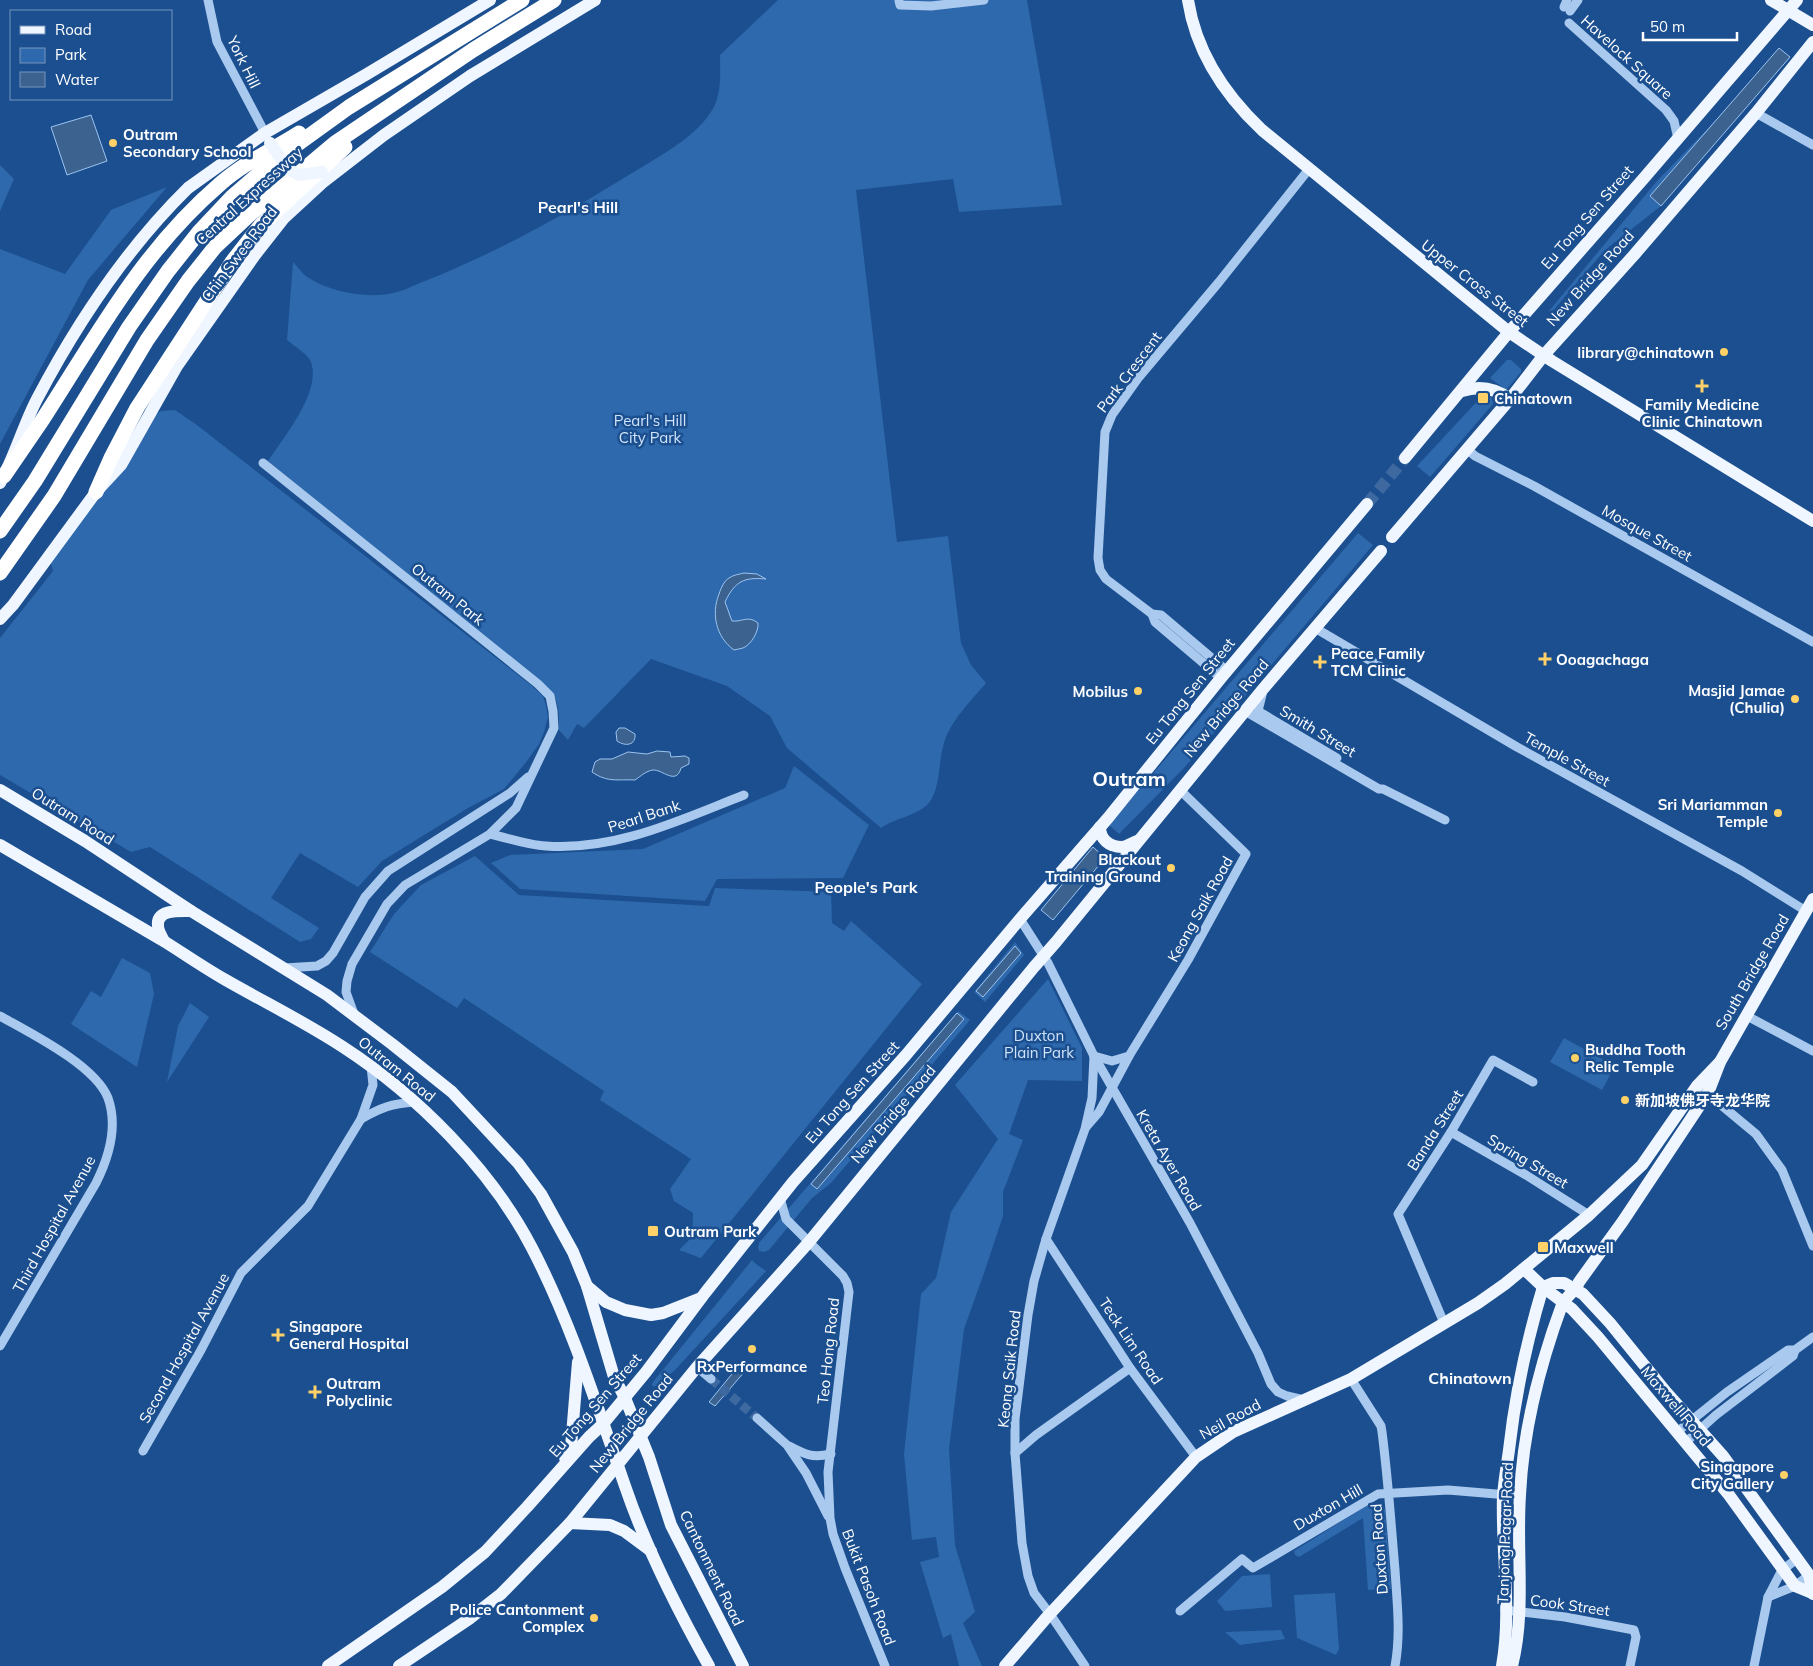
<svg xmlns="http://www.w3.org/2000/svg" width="1813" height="1666" viewBox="0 0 1813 1666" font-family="Mulish,'Noto Sans SC',sans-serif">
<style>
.green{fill:#2e69ad}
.water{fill:#3c6290;stroke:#9cc4f0}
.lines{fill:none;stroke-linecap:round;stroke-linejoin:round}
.minor-tunnel{stroke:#3d69a0;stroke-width:9;stroke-dasharray:9 4.5;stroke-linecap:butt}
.major-tunnel{stroke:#3d69a0;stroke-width:12;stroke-dasharray:12 6;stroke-linecap:butt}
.minor{stroke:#a9c9ee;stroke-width:9}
.major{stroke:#f0f6ff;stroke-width:12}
.highway{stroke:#fff;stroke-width:15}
.major-bridge{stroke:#f0f6ff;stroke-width:12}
.poi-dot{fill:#ffd166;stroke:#1b4f8f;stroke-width:2}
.labels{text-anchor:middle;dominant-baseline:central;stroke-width:5;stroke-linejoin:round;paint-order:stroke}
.street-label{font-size:15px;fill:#fff;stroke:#1b4f8f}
.poi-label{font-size:15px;font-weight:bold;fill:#fff;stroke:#1b4f8f;text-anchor:start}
.park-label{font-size:15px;fill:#cfe3fa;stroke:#1b4f8f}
.neighbourhood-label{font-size:16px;font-weight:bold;fill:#fff;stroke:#1b4f8f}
.district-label{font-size:20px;font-weight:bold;fill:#fff;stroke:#1b4f8f}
</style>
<rect width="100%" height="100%" fill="#1b4f8f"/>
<!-- green -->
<g class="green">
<path d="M778 0H1027L1062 205 959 212 953 179 856 190 897 542 948 536 961 643 971 665 986 683C971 701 951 720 944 743 938 762 941 787 929 803 917 816 895 818 881 828L787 748 770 716 727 686 651 659 584 728 577 724 568 740 559 730C559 714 560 699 547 687L268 461C283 438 324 389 310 360 306 353 294 346 287 340L293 262C298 267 303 275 309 278 330 292 368 299 393 293 404 291 414 285 425 281 498 252 566 214 632 173 660 156 698 136 714 107 722 90 720 72 720 55Z"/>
<polygon points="1719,117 1651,196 1661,206 1605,250 1551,313 1549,311 1657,181"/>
<polygon points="0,165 14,179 0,211"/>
<polygon points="167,187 88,280 0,444 0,249 65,274 111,210"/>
<polygon points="1507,360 1511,360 1521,369 1521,372 1506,390 1490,378"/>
<polygon points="1483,395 1488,395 1492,398 1493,404 1430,477 1417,466"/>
<polygon points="175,410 197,425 532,686 543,696 546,706 548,717 544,732 539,744 527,761 504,789 468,808 382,861 358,887 300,853 271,898 319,928 311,939 300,942 150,847 131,852 0,775 0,638 53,571 49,556 146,420 161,411"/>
<polygon points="1358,533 1373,545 1184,768 1119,834 1109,825"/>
<polygon points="794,766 869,825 843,878 717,879 705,901 520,889 491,863 510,855 643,849 785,788"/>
<polygon points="475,856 519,895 709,906 715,888 831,892 832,923 844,931 851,921 922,984 701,1258 679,1250 692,1237 693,1213 674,1201 670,1189 691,1159 600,1100 604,1091 464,998 457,1008 370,952 394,914 421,885"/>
<polygon points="1015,942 1024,955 985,1002 974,992"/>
<polygon points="122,958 150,973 154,994 137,1067 71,1024 91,991 101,997"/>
<polygon points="1048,979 1082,1048 1082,1081 1028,1080 1009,1134 1023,1140 1003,1192 1003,1216 984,1273 964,1329 949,1449 955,1545 975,1612 963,1623 982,1666 959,1666 951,1634 943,1638 920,1562 939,1557 936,1537 912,1540 904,1454 921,1294 936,1278 951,1212 998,1139 955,1085"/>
<polygon points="190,1003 209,1017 167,1082 178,1026"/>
<polygon points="958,1011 970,1020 831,1183 812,1198 769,1250 764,1252 759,1251 758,1247 759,1243"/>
<polygon points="1564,1038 1615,1066 1602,1090 1550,1062"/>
<polygon points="752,1260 756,1264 766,1271 675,1370 654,1387 652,1385 653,1382"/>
<polygon points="1369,1504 1379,1504 1385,1510 1391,1589 1368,1590 1363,1518 1299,1557 1295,1555 1294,1551"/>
<polygon points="1270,1574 1272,1607 1225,1611 1217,1601 1242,1576"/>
<polygon points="1335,1593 1339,1649 1336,1655 1297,1638 1294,1595"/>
<polygon points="1281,1630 1285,1639 1240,1645 1225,1632"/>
</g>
<!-- water -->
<g class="water">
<polygon points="1779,48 1790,57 1661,206 1650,196"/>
<polygon points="91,115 107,161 67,175 51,127"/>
<path d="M744 573 757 574 766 579C744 577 735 581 725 602L732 621C743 622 748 615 758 623 759 631 751 645 743 648 740 649 737 649 734 650 716 637 711 614 719 594 721 588 724 581 729 578 733 575 740 574 744 573Z"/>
<path d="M619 728H625L635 734C636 745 626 747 617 741L616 732Z"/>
<path d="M657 751 670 752 671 757 685 756 689 758V764L681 768C676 786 662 769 653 770 646 771 641 776 635 780 618 779 608 783 592 772L595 762 600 759H612L628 752 647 754Z"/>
<polygon points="1093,847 1105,858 1053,920 1041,910"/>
<polygon points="1015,946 1021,953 983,997 976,991"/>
<polygon points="957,1013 964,1019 817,1189 811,1184"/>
<polygon points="741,1363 746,1370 715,1406 709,1402"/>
</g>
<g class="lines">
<!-- minor-tunnel -->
<polyline class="minor-tunnel" points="711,1379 757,1418"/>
<!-- major-tunnel -->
<polyline class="major-tunnel" points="1367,504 1405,458"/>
<!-- minor -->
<g class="minor">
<polyline points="208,0 217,42 265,133"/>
<polyline points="899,1 900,5 931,6 984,0"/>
<polyline points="1564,7 1567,0"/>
<polyline points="1570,11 1578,0"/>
<polyline points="1569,23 1666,110 1674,121 1678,139"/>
<polyline points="1756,113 1813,145"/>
<polyline points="1468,450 1475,456 1534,486 1813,642"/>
<polyline points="263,463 538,684 550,696 553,711 554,728 516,808 490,834 405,885 387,904 352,964 347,981 346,992 354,1014"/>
<polyline points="1152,614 1155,622 1221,678"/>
<polyline points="1315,628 1517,747 1742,871 1806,911"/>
<polyline points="1227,671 1161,615 1152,614 1106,579 1100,570 1098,558 1105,432 1112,415 1139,377 1219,282 1309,169"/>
<polyline points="1263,691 1258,711 1337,758"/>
<polyline points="1245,711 1379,789 1383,789 1445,820"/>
<path d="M490 834C508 838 527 845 546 846 616 851 680 820 744 795"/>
<polyline points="1020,919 1048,963 1094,1056 1190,1223 1258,1353 1271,1384 1278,1392 1287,1396 1304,1400"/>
<polyline points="284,968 317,966 326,961 333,953 365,897 388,871 510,793 528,777"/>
<path d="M0 1016C30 1033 95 1065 108 1098 118 1126 109 1157 96 1183L0 1346"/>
<polyline points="1747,1016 1813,1051"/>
<polyline points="1094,1056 1112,1061 1129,1056"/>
<polyline points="1703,1090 1756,1134 1782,1170 1813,1246"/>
<path d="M361 1119C382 1107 391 1104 415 1102"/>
<polyline points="1086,1127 1099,1112 1129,1056 1188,960 1246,854 1180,790"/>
<polyline points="1451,1132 1526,1175 1589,1215"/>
<polyline points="780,1198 786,1219 843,1276 847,1283 849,1292 828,1472 830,1518 833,1534 845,1568 885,1666"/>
<polyline points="1046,1239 1130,1368 1196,1457"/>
<polyline points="1444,1323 1398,1214 1451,1132 1493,1060 1533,1082"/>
<polyline points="697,1367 711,1379"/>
<path d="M1351 1379 1381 1426 1382 1432C1388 1478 1391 1524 1395 1570 1397 1602 1401 1634 1395 1666"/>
<polyline points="757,1418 787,1445 806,1473 828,1516"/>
<polyline points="1677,1432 1727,1392 1788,1350 1795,1350 1813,1337"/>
<polyline points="1686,1442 1716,1415 1793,1356 1795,1350"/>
<path d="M789 1446C806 1455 812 1458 831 1454"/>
<polyline points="143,1451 201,1350 241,1273 308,1206 361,1119 373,1085 371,1066"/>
<polyline points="1015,1453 1036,1435 1130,1368"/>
<polyline points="1768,1597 1795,1586 1809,1575"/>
<polyline points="1505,1610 1565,1617 1634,1630 1636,1637 1630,1666"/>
<polyline points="1180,1611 1242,1559 1253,1568 1378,1494 1448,1490 1520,1496"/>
<polyline points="1085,1666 1050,1614 1034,1593 1028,1576 1022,1543 1015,1453 1015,1419 1028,1315 1034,1281 1046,1239 1085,1129 1092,1098 1094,1056"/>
<polyline points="1754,1666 1768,1597 1782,1570 1797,1559"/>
</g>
<!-- major -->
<g class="major">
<path d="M1188 0C1196 52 1225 95 1262 130L1509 332 1552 361 1813 521"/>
<polyline points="1771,0 1813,25"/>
<path d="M1462 391C1480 385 1495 388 1510 399"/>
<polyline points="1405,458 1509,332 1644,178 1797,0"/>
<path d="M0 483C15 456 23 426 37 399 77 323 127 248 188 188L265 133 367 74 490 0"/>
<polyline points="1392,537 1510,399 1544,355 1634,255 1756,113 1813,42"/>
<polyline points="0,619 13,605 96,492 121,465 177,366 255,255 284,218 322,183 384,135 470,76 595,0"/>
<polyline points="0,790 85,841 191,911 327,995 392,1044 452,1092 518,1163 541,1194 573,1252 587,1286 614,1377 625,1398 649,1457 671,1525 743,1666"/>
<path d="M1100 827C1100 839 1109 847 1122 847 1126 847 1132 843 1137 841"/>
<path d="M0 845C54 877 108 908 162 940 183 953 203 967 224 979 264 1002 305 1022 343 1047 417 1095 491 1169 532 1248 571 1323 597 1406 625 1486 646 1548 677 1609 709 1666"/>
<path d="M164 941C162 937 158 931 158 926 156 909 180 911 191 911"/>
<polyline points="1524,1269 1543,1287 1572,1309 1598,1337 1729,1495 1795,1586 1812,1593"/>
<polyline points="587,1286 606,1302 625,1310 651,1315 663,1313 701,1298"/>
<polyline points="565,1458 571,1447 578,1362"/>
<polyline points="570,1523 610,1525 624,1531 651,1551"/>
<polyline points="328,1666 442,1587 485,1552 527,1507 589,1437 603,1424 646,1372 705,1293 793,1182 906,1055 1020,919 1108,818 1221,678 1367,504"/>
<polyline points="399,1666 469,1619 501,1594 570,1523 697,1367 809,1242 1034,967 1056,942 1263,689 1381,551"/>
<polyline points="1005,1666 1047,1617 1196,1457 1233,1432 1351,1379 1478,1303 1505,1284 1589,1215 1642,1165 1697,1086 1720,1062"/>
<path d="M1502 1666C1512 1610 1501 1552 1503 1496 1504 1481 1507 1465 1509 1450 1515 1396 1527 1340 1543 1287L1553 1283H1564L1583 1294 1610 1323 1666 1392 1723 1456 1809 1575 1813 1594"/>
<path d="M1512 1666C1526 1611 1516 1552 1520 1495 1523 1430 1540 1364 1563 1302L1576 1288 1579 1282 1623 1221 1708 1093 1720 1062 1813 899"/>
</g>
<!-- highway -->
<g class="highway">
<path d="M4 476C17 457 30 438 43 419 98 334 141 252 220 184 244 163 272 150 299 133"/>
<polyline points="96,492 111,458 137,408 232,262 260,226 345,147"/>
<polyline points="0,531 35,481 129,327 168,271 199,232 232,197 270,164 349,107 522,0"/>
<polyline points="0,573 54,496 147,340 188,281 215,247 248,216 335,143 473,50 554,0"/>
</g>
<!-- major-bridge -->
<polyline class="major-bridge" points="270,143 288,169 299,175 322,172"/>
</g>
<!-- markers -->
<g class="poi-dot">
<circle cx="113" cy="143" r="5"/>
<circle cx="1724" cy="352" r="5"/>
<path d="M1699.5 378.5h5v5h5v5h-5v5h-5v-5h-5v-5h5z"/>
<rect x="1477" y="392" width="12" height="12" rx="2.5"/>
<path d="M1542.5 651.5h5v5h5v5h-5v5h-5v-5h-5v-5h5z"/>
<path d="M1317.5 654.5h5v5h5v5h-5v5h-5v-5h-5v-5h5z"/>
<circle cx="1138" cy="691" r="5"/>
<circle cx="1795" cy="699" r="5"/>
<circle cx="1778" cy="813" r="5"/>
<circle cx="1171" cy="868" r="5"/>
<circle cx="1575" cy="1058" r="5"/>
<circle cx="1625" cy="1100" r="5"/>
<rect x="647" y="1225" width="12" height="12" rx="2.5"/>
<rect x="1537" y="1241" width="12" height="12" rx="2.5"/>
<path d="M275.5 1327.5h5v5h5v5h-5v5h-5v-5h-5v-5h5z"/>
<circle cx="752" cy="1349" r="5"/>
<path d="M312.5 1384.5h5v5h5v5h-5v5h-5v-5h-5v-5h5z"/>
<circle cx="1784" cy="1475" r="5"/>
<circle cx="594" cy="1618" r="5"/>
</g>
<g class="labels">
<!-- street labels -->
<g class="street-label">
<text transform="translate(1627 57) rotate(42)">Havelock Square</text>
<text transform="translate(244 62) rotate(64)">York Hill</text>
<text transform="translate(249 196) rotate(-42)">Central Expressway</text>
<text transform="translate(1587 217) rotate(-49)">Eu Tong Sen Street</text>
<text transform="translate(239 254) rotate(-53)">Chin Swee Road</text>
<text transform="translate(1590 278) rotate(-48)">New Bridge Road</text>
<text transform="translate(1475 283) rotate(38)">Upper Cross Street</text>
<text transform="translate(1129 372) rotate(-53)">Park Crescent</text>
<text transform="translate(1647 533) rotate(29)">Mosque Street</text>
<text transform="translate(448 594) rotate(39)">Outram Park</text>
<text transform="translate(1190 691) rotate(-51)">Eu Tong Sen Street</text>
<text transform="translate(1226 708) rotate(-50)">New Bridge Road</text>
<text transform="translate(1318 731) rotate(31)">Smith Street</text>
<text transform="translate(1567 759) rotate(29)">Temple Street</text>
<text transform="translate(73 816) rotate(32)">Outram Road</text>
<text transform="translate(644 816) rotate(-18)">Pearl Bank</text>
<text transform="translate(1200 909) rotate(-61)">Keong Saik Road</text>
<text transform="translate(1752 972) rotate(-60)">South Bridge Road</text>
<text transform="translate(397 1069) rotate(39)">Outram Road</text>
<text transform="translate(852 1092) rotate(-48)">Eu Tong Sen Street</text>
<text transform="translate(893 1114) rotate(-50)">New Bridge Road</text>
<text transform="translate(1435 1130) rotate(-58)">Banda Street</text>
<text transform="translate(1169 1160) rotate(60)">Kreta Ayer Road</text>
<text transform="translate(1528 1161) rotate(31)">Spring Street</text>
<text transform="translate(54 1224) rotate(-61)">Third Hospital Avenue</text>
<text transform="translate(1131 1341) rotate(56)">Teck Lim Road</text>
<text transform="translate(184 1348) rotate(-61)">Second Hospital Avenue</text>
<text transform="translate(828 1351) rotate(-84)">Teo Hong Road</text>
<text transform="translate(1009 1369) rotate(-84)">Keong Saik Road</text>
<text transform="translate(595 1405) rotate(-49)">Eu Tong Sen Street</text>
<text transform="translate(1676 1406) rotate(50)">Maxwell Road</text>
<text transform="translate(1230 1419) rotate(-29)">Neil Road</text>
<text transform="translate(631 1423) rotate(-51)">New Bridge Road</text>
<text transform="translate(1328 1507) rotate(-30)">Duxton Hill</text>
<text transform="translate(1505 1533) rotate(-88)">Tanjong Pagar Road</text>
<text transform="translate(1379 1549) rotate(-94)">Duxton Road</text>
<text transform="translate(712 1568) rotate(64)">Cantonment Road</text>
<text transform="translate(869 1587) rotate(69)">Bukit Pasoh Road</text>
<text transform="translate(1570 1605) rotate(8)">Cook Street</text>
</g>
<!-- poi labels -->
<g class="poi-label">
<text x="123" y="134">Outram<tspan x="123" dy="17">Secondary School</tspan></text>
<text x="1714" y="352" text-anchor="end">library@chinatown</text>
<text x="1494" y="398">Chinatown</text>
<text x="1702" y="404" text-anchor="middle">Family Medicine<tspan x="1702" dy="17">Clinic Chinatown</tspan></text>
<text x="1331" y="653">Peace Family<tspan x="1331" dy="17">TCM Clinic</tspan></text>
<text x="1556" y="659">Ooagachaga</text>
<text x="1785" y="690" text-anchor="end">Masjid Jamae<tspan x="1785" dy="17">(Chulia)</tspan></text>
<text x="1128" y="691" text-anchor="end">Mobilus</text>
<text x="1768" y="804" text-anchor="end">Sri Mariamman<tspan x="1768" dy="17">Temple</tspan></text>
<text x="1161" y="859" text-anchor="end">Blackout<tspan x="1161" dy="17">Training Ground</tspan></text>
<text x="1585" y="1049">Buddha Tooth<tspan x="1585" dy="17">Relic Temple</tspan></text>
<text x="1635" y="1100">新加坡佛牙寺龙华院</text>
<text x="664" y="1231">Outram Park</text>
<text x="1554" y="1247">Maxwell</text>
<text x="289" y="1326">Singapore<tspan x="289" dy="17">General Hospital</tspan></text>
<text x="752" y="1366" text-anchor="middle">RxPerformance</text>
<text x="326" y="1383">Outram<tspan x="326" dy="17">Polyclinic</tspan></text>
<text x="1774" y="1466" text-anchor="end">Singapore<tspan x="1774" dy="17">City Gallery</tspan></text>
<text x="584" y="1609" text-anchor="end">Police Cantonment<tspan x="584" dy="17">Complex</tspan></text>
</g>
<!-- park labels -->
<g class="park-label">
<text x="650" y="420">Pearl's Hill<tspan x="650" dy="17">City Park</tspan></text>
<text x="1039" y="1035">Duxton<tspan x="1039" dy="17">Plain Park</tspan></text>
</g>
<!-- neighbourhood labels -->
<g class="neighbourhood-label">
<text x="578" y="207">Pearl's Hill</text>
<text x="866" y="887">People's Park</text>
<text x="1470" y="1378">Chinatown</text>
</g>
<!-- district labels -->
<g class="district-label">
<text x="1129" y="778">Outram</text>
</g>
</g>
<!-- legend -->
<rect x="10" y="10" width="162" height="90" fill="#1b4f8f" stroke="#7695bc"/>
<rect x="20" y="26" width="25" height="8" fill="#f0f6ff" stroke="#7695bc"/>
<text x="55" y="35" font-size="15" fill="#ffffff">Road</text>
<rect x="20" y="48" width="25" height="15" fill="#2e69ad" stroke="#7695bc"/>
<text x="55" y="60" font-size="15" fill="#ffffff">Park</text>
<rect x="20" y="72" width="25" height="15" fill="#3c6290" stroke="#7695bc"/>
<text x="55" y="85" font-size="15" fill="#ffffff">Water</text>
<!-- scale -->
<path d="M1643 32v8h94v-8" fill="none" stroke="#ffffff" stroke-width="2.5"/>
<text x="1650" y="32" font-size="15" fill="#ffffff" stroke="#1b4f8f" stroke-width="4" paint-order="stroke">50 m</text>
</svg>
